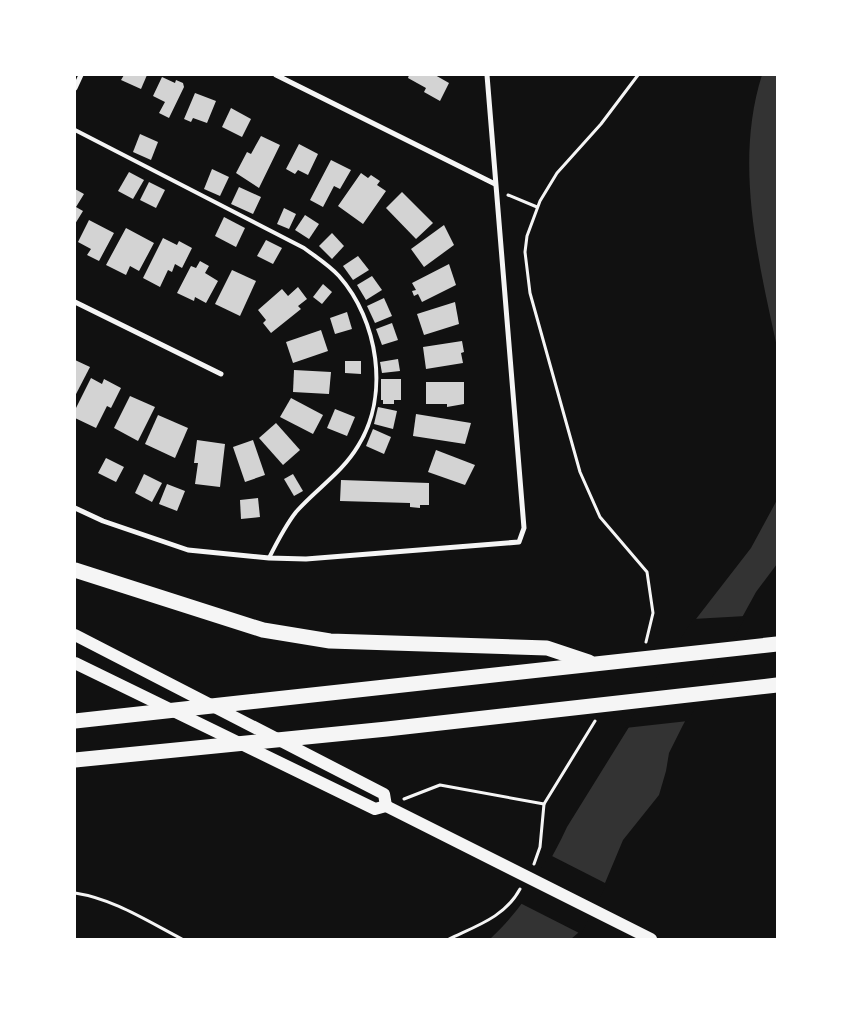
<svg xmlns="http://www.w3.org/2000/svg" width="852" height="1014" viewBox="0 0 852 1014" font-family="Commissioner,sans-serif">
<style>
.water{fill:#333}
.pier{fill:#111}
.building{fill:#d3d3d3}
.lines{fill:none;stroke-linecap:round;stroke-linejoin:round}
.path{stroke:#f5f5f5;stroke-width:3}
.service{stroke:#f5f5f5;stroke-width:4}
.minor{stroke:#f5f5f5;stroke-width:5}
.primary{stroke:#f5f5f5;stroke-width:12}
.motorway{stroke:#f5f5f5;stroke-width:15}
</style>
<rect width="100%" height="100%" fill="#111"/>
<!-- water -->
<g class="water">
<path d="M762 75H777V347C758 259 734 163 762 75Z"/>
<path d="M777 500V564L756 592 683 725 669 753 666 771 659 795 623 840 605 883 578 933 571 939H490C522 910 549 866 567 827L696 619 751 548Z"/>
</g>
<!-- pier -->
<g class="pier">
<polygon points="746,616 688,721 625,728 693,619"/>
<polygon points="550,855 607,884 581,934 518,902"/>
</g>
<!-- building -->
<g class="building">
<polygon points="124,75 147,75 141,89 121,80"/>
<polygon points="409,75 435,75 449,83 440,101 424,92 426,88 408,78"/>
<polygon points="162,77 175,83 176,80 183,83 184,87 169,118 159,113 165,102 153,96"/>
<polygon points="195,93 216,101 207,123 193,118 191,122 184,119"/>
<polygon points="231,108 251,119 242,137 222,127"/>
<polygon points="140,134 158,142 151,160 133,152"/>
<polygon points="261,136 280,145 259,188 236,173 247,152 251,154"/>
<polygon points="299,144 318,154 308,175 298,170 295,174 286,169"/>
<polygon points="331,160 351,170 340,189 334,186 323,207 310,200"/>
<polygon points="212,169 229,177 220,196 204,189"/>
<polygon points="129,172 144,180 133,199 118,191"/>
<polygon points="361,173 368,178 371,175 380,181 377,185 386,191 363,224 338,206"/>
<polygon points="149,182 165,190 156,208 140,200"/>
<polygon points="239,187 261,197 253,214 231,204"/>
<polygon points="75,189 84,194 76,207 83,211 75,224"/>
<polygon points="402,192 433,223 416,239 386,208"/>
<polygon points="284,208 296,214 289,229 277,224"/>
<polygon points="305,215 319,224 309,239 295,230"/>
<polygon points="224,217 245,228 236,247 215,236"/>
<polygon points="89,220 114,233 99,261 87,255 91,249 78,242"/>
<polygon points="444,225 454,245 424,267 411,249"/>
<polygon points="126,228 154,243 139,271 130,266 126,275 106,265"/>
<polygon points="332,233 344,246 332,259 319,246"/>
<polygon points="163,238 177,245 179,241 192,248 182,268 175,264 172,272 168,270 160,287 143,278"/>
<polygon points="266,240 282,248 273,264 257,256"/>
<polygon points="358,256 369,270 353,280 343,266"/>
<polygon points="200,261 209,266 205,273 218,281 206,303 195,297 194,301 177,293 191,266 196,268"/>
<polygon points="449,264 456,285 422,302 418,294 414,296 412,291 416,290 412,283"/>
<polygon points="232,270 256,281 240,316 215,304"/>
<polygon points="372,276 382,290 366,300 357,285"/>
<polygon points="323,284 332,292 322,304 313,297"/>
<polygon points="298,287 307,299 298,306 301,309 271,333 263,323 266,320 258,310 282,289 288,296"/>
<polygon points="384,298 392,316 375,323 367,306"/>
<polygon points="455,302 459,324 424,335 417,314"/>
<polygon points="347,312 352,329 335,334 330,318"/>
<polygon points="392,323 398,340 382,345 376,329"/>
<polygon points="321,330 328,351 293,363 286,342"/>
<polygon points="462,341 464,352 461,353 463,363 426,369 423,347"/>
<polygon points="398,359 400,371 382,373 380,362"/>
<polygon points="75,360 90,367 75,396"/>
<polygon points="345,361 361,361 361,374 345,373"/>
<polygon points="294,370 331,372 329,394 293,392"/>
<polygon points="91,378 102,384 104,379 121,388 111,408 107,406 96,428 75,418 75,410"/>
<polygon points="381,379 401,379 401,400 394,400 394,404 383,404 383,400 381,400"/>
<polygon points="426,382 464,382 464,404 447,407 447,404 426,404"/>
<polygon points="130,396 155,407 138,441 114,428"/>
<polygon points="291,398 323,415 313,434 280,417"/>
<polygon points="378,407 397,411 393,429 374,424"/>
<polygon points="335,409 355,417 347,436 327,428"/>
<polygon points="416,414 471,423 465,444 413,436"/>
<polygon points="158,415 188,428 175,458 145,444"/>
<polygon points="276,423 300,450 283,465 259,438"/>
<polygon points="373,429 391,437 384,454 366,446"/>
<polygon points="197,440 225,444 220,487 195,484 198,463 194,463"/>
<polygon points="253,440 265,475 245,482 233,447"/>
<polygon points="436,450 475,465 465,485 428,472"/>
<polygon points="106,458 124,467 116,482 98,473"/>
<polygon points="144,474 162,483 152,502 135,493"/>
<polygon points="293,474 303,491 294,496 284,479"/>
<polygon points="341,480 429,483 429,505 420,505 420,508 410,507 410,503 340,501"/>
<polygon points="167,484 185,491 177,511 159,504"/>
<polygon points="258,498 260,517 241,519 240,500"/>
</g>
<g class="lines">
<!-- path -->
<g class="path">
<polyline points="638,75 601,124 557,173 540,201 527,236 525,252 530,293 580,472 600,517 647,572 653,613 646,642"/>
<polyline points="508,195 537,207"/>
<polyline points="404,799 440,785 544,804"/>
<polyline points="534,864 540,847 544,804 595,721"/>
<path d="M75 893C114 899 147 921 182 939"/>
<path d="M449 939C476 926 505 917 520 889"/>
</g>
<!-- service -->
<path class="service" d="M75 130 304 248C316 257 329 265 339 276 378 320 390 395 358 446 342 473 316 489 296 512 285 526 277 542 269 558"/>
<!-- minor -->
<g class="minor">
<polyline points="276,75 495,184"/>
<polyline points="75,88 81,75"/>
<polyline points="75,302 221,374"/>
<polyline points="75,508 103,521 188,550 269,558 306,559 519,542 524,528 487,75"/>
</g>
<!-- primary -->
<g class="primary">
<polyline points="75,635 384,794 386,806"/>
<polyline points="75,663 375,809 386,806 651,939"/>
</g>
<!-- motorway -->
<g class="motorway">
<polyline points="75,570 263,630 330,641 547,648 589,662"/>
<polyline points="75,721 777,644"/>
<polyline points="75,760 387,729 777,685"/>
</g>
</g>
<!-- border -->
<rect width="852" height="1014" fill="none" stroke="#ffffff" stroke-width="152"/>
</svg>
